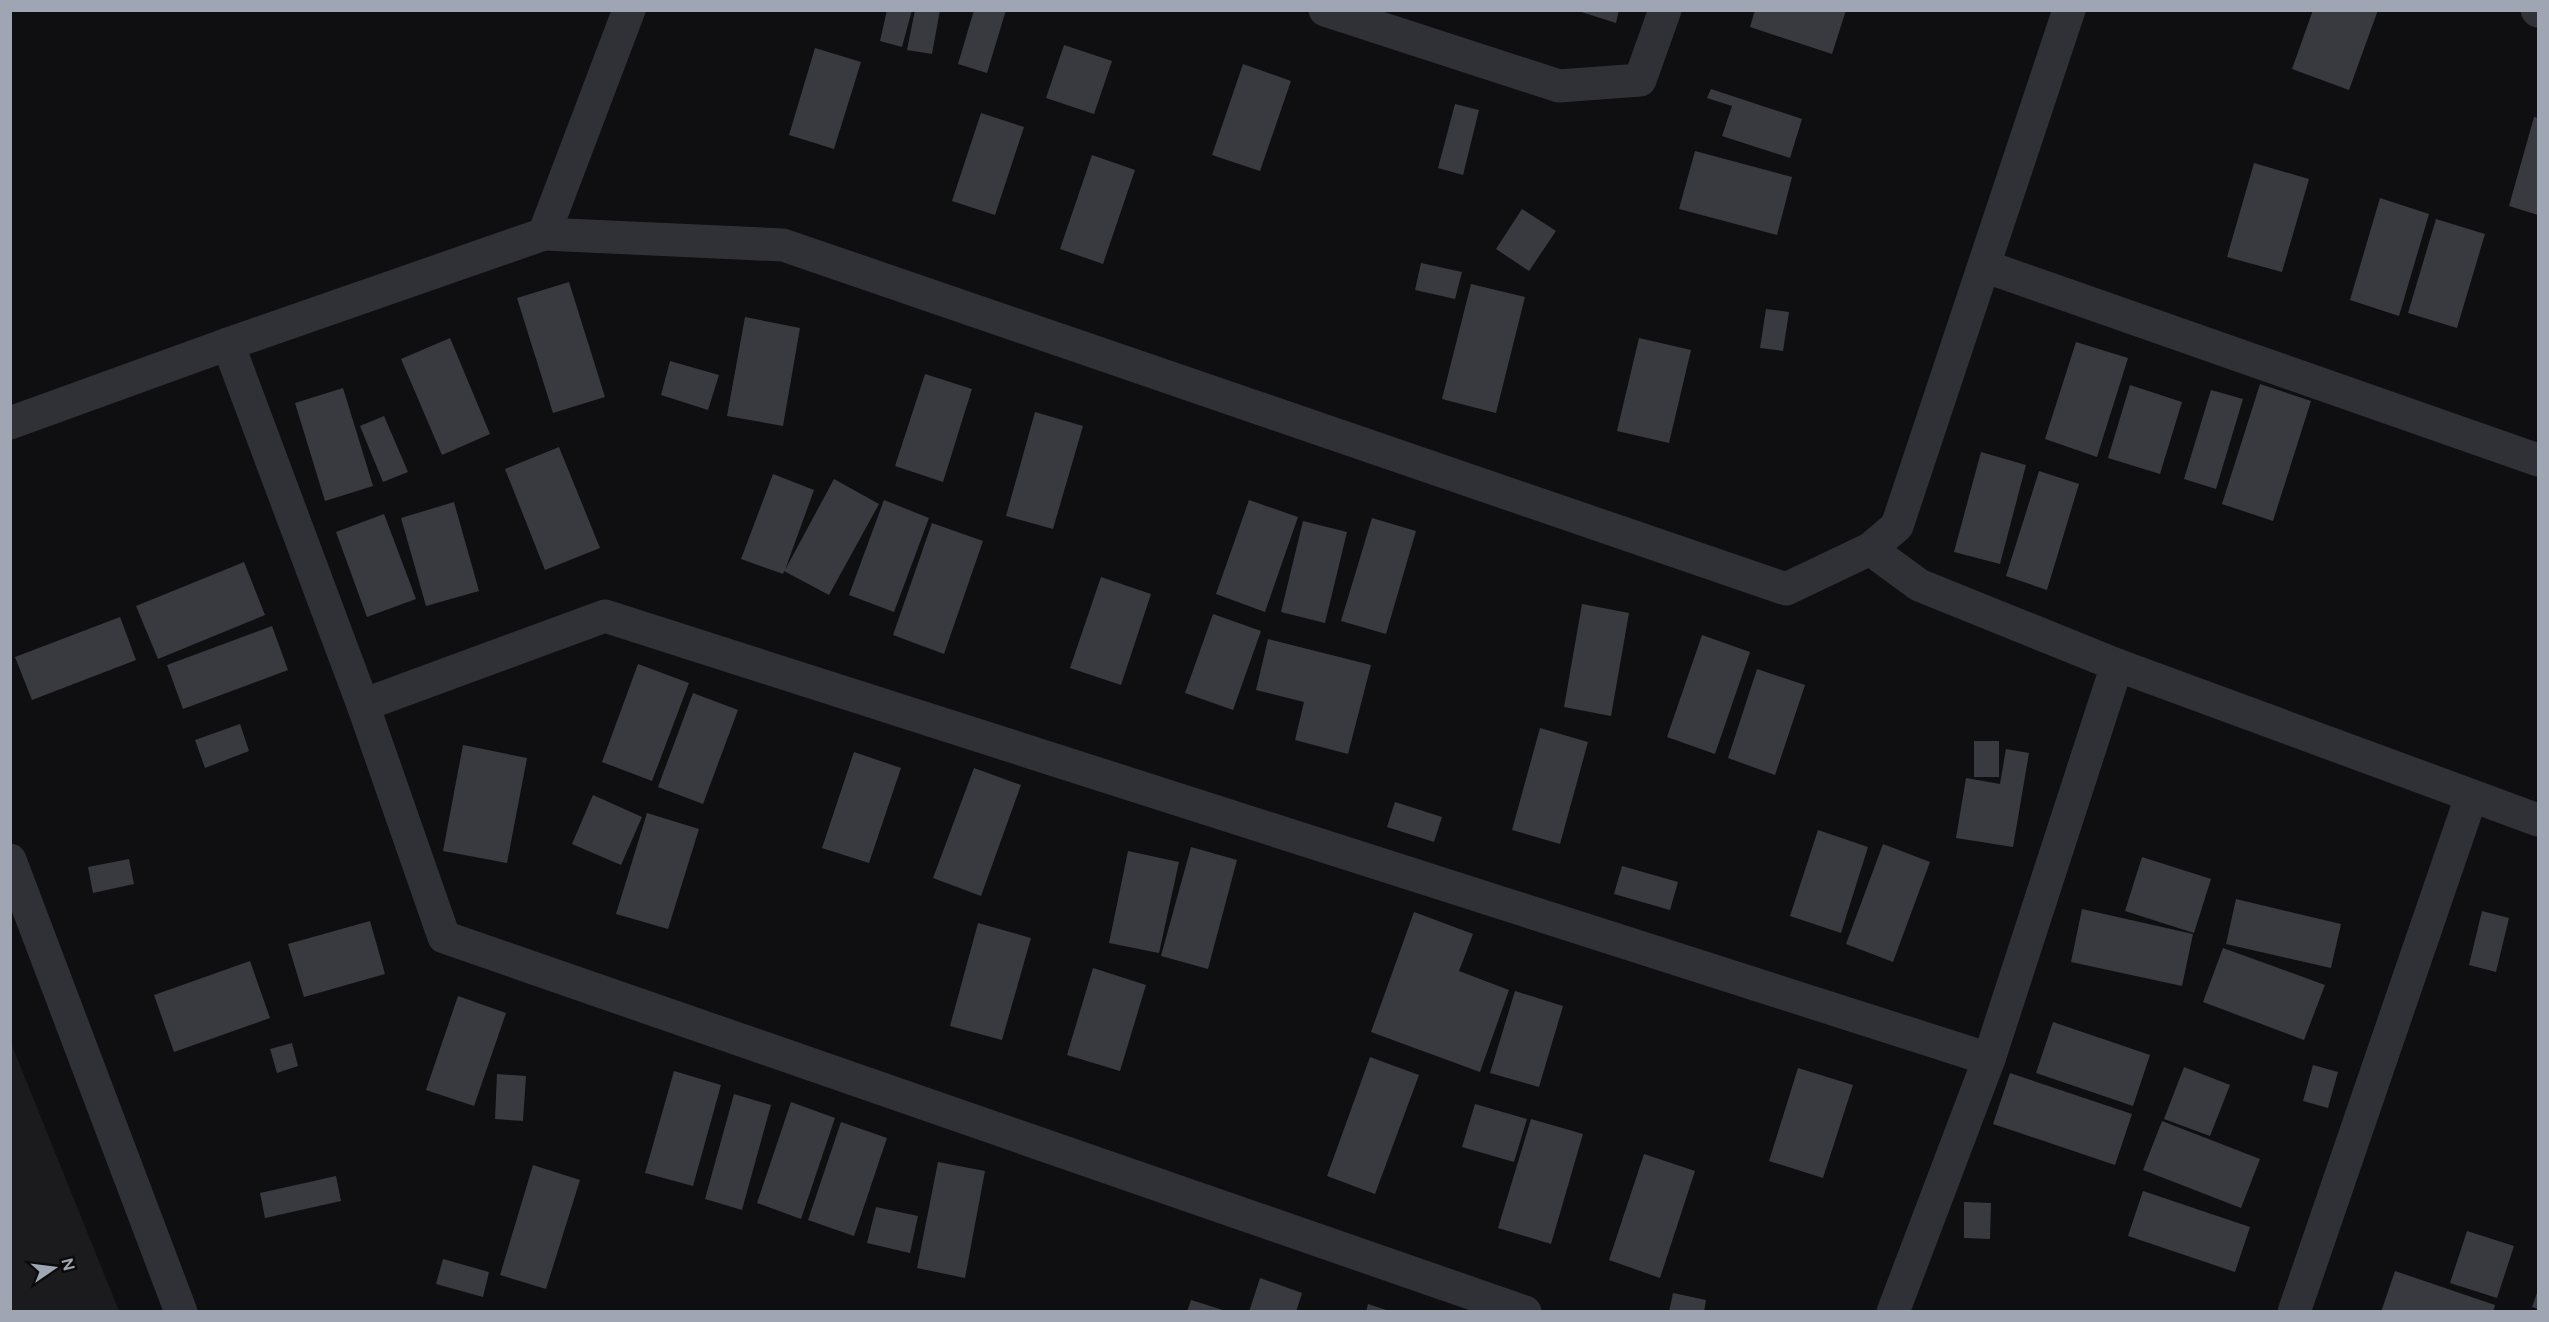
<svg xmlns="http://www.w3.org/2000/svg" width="2549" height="1322" viewBox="0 0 2549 1322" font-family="Figtree,sans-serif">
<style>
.built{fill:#1b1b1e}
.building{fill:#383a3f}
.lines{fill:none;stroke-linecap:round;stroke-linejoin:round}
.minor{stroke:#303136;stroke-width:33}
</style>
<rect width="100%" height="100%" fill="#0f0f11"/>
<!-- built -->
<polygon class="built" points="11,1043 119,1311 11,1311"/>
<!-- building -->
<g class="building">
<polygon points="887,10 912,10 902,47 880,41"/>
<polygon points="915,10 940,10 932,54 907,50"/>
<polygon points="974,10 1006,10 987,73 958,64"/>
<polygon points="1575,10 1619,10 1616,23"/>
<polygon points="1755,10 1846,10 1832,54 1750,27"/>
<polygon points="2313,10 2378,10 2349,90 2292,69"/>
<polygon points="1064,45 1112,61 1094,114 1046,98"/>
<polygon points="815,48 861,62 834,149 789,135"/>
<polygon points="1243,64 1291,81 1260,171 1212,155"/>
<polygon points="1711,89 1802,119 1790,158 1722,136 1732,106 1707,98"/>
<polygon points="1455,104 1479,110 1463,175 1438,168"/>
<polygon points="981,113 1024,127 995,215 952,201"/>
<polygon points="2534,117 2538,118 2538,215 2509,206"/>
<polygon points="1695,151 1792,177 1777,235 1679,209"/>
<polygon points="1092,155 1135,170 1103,264 1060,249"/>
<polygon points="2254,163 2309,179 2282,272 2227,257"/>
<polygon points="2380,198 2429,214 2399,316 2350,300"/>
<polygon points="1522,209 1556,231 1529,271 1496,249"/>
<polygon points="2436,219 2485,234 2457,328 2408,313"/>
<polygon points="1421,263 1462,272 1455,299 1415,290"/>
<polygon points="569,282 605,397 553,413 517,298"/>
<polygon points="1471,284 1525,297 1496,413 1442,399"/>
<polygon points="1766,309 1789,312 1783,351 1760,348"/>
<polygon points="745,317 800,328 783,426 727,416"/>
<polygon points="450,338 490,434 442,455 401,359"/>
<polygon points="1639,338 1691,350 1669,443 1617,431"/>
<polygon points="2076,342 2128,358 2097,457 2045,439"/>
<polygon points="670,361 719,375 708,410 661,395"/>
<polygon points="925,374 972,389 943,482 895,466"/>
<polygon points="2260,384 2311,401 2273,521 2222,504"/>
<polygon points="2130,385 2182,402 2160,474 2108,458"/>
<polygon points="343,388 373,486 325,501 295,403"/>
<polygon points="2211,390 2243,399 2216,489 2184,479"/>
<polygon points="1035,412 1083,426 1053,529 1006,516"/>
<polygon points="384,416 408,472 383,482 360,426"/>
<polygon points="559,447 600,548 545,570 505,469"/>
<polygon points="1981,452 2026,465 2000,564 1954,552"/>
<polygon points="2039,471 2079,484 2047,590 2006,576"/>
<polygon points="773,474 814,490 785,570 834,479 879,504 829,595 784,571 783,574 741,559"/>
<polygon points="884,500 929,518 894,612 849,595"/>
<polygon points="1249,500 1298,517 1265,612 1216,594"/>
<polygon points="454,502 479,591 426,606 401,518"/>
<polygon points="384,514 416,599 367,617 336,532"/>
<polygon points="1372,518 1416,531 1386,634 1341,621"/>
<polygon points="1303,521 1347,532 1325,623 1281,612"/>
<polygon points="932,523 983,541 944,654 893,635"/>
<polygon points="244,562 265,615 158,659 136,606"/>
<polygon points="1101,577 1151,594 1121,685 1070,668"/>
<polygon points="1582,604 1629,613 1611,716 1564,707"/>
<polygon points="1213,614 1261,631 1233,710 1185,693"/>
<polygon points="120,617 136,660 32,700 15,657"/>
<polygon points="272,626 288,670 183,709 167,665"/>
<polygon points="1702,635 1750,652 1715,754 1667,737"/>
<polygon points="1268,639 1371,665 1348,754 1295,740 1304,702 1256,690"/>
<polygon points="638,664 689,683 652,781 602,762"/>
<polygon points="1757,669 1805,685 1775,775 1728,758"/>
<polygon points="693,693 738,710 703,804 658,787"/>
<polygon points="240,724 249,751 205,768 195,740"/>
<polygon points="1540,728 1588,742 1560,844 1512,830"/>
<rect x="1974" y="741" width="25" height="36"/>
<polygon points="463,745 527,758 507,863 443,851"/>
<polygon points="2006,749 2029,753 2013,847 1956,838 1966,778 2000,784"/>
<polygon points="854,752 901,768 869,863 822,848"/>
<polygon points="974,768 1021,785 981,896 933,878"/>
<polygon points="593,795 642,817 621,865 572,844"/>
<polygon points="1395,802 1442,817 1434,842 1387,827"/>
<polygon points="647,813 699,829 668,929 616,914"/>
<polygon points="1818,830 1868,847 1841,933 1790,916"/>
<polygon points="1883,844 1930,862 1893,962 1846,944"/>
<polygon points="1191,847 1237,860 1208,969 1161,956"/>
<polygon points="1128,851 1179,862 1159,953 1109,943"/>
<polygon points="2142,857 2211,879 2194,933 2125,911"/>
<polygon points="129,859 134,884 93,893 88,867"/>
<polygon points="1622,866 1678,882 1670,910 1614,894"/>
<polygon points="2236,899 2341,924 2331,968 2226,944"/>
<polygon points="2082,909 2193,934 2182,986 2071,962"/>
<polygon points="2482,911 2509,918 2496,972 2469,965"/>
<polygon points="1414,912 1473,934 1459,971 1509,990 1480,1072 1371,1032"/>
<polygon points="370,921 385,974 304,997 288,944"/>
<polygon points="978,923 1031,938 1002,1040 950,1026"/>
<polygon points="2223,948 2325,985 2304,1040 2203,1002"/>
<polygon points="250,961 270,1018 174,1052 154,995"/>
<polygon points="1093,968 1146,985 1120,1071 1067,1055"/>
<polygon points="1515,991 1563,1006 1539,1087 1490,1073"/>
<polygon points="458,996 506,1013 474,1106 426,1090"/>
<polygon points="2053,1022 2150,1055 2133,1106 2036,1073"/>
<polygon points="292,1043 298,1066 277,1073 270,1049"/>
<polygon points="1370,1057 1419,1075 1375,1194 1327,1176"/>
<polygon points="2313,1065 2338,1072 2328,1108 2303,1101"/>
<polygon points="2184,1067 2230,1085 2210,1136 2164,1119"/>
<polygon points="1798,1068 1853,1085 1823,1178 1769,1161"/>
<polygon points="674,1071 721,1085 693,1186 645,1173"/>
<polygon points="2010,1073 2132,1114 2115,1165 1993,1124"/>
<polygon points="497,1074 526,1076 523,1121 495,1119"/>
<polygon points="734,1094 771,1105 742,1210 705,1199"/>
<polygon points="791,1102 835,1118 801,1219 757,1203"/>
<polygon points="1475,1104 1527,1119 1514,1162 1462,1147"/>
<polygon points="1531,1119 1583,1134 1551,1244 1498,1228"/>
<polygon points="2162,1121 2260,1159 2241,1208 2143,1170"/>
<polygon points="841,1122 887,1138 854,1236 808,1220"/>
<polygon points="1644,1154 1695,1171 1660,1278 1609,1260"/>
<polygon points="938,1162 985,1171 965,1278 917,1268"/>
<polygon points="533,1165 580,1180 546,1289 500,1275"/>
<polygon points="336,1176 341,1201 265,1218 260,1193"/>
<polygon points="2143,1191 2250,1227 2235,1272 2128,1236"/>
<polygon points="1964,1202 1991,1203 1990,1239 1964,1238"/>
<polygon points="876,1207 918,1216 910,1253 867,1243"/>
<polygon points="2467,1231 2514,1246 2497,1298 2450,1283"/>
<polygon points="443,1259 489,1272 483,1297 436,1284"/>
<polygon points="2395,1271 2495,1305 2493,1312 2381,1312"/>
<polygon points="1260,1278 1302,1293 1296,1312 1249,1312"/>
<polygon points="2538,1290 2538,1309 2532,1307"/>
<polygon points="1673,1293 1706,1300 1704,1312 1669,1312"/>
<polygon points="1191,1300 1226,1311 1226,1312 1187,1312"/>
<polygon points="1368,1304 1389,1311 1389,1312 1366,1312"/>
</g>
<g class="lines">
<!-- minor -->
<g class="minor">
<polyline points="1325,10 1559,86 1640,80 1665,10"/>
<polyline points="2537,10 2538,11"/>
<polyline points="544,234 629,10"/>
<polyline points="1984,266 2538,460"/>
<polyline points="228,344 363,705 444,937 1525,1312"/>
<polyline points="10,423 228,344 544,234 783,245 1786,589 1870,549 1897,526 2069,10"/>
<polyline points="1870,549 1919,585 2117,665 2538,820"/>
<polyline points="363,705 605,616 1989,1059"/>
<polyline points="10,860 181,1312"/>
<polyline points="1893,1312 1989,1059 2117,665"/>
<polyline points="2294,1312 2471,797"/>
</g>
</g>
<!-- border -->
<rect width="2549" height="1322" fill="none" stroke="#9fa5b3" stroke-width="24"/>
<!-- north arrow -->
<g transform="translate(54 1268) rotate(76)" stroke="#0a0a0b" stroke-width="4.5" paint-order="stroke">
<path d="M0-4.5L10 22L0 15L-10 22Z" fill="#9fa5b3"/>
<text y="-9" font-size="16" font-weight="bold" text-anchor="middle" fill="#9fa5b3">N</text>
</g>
</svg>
